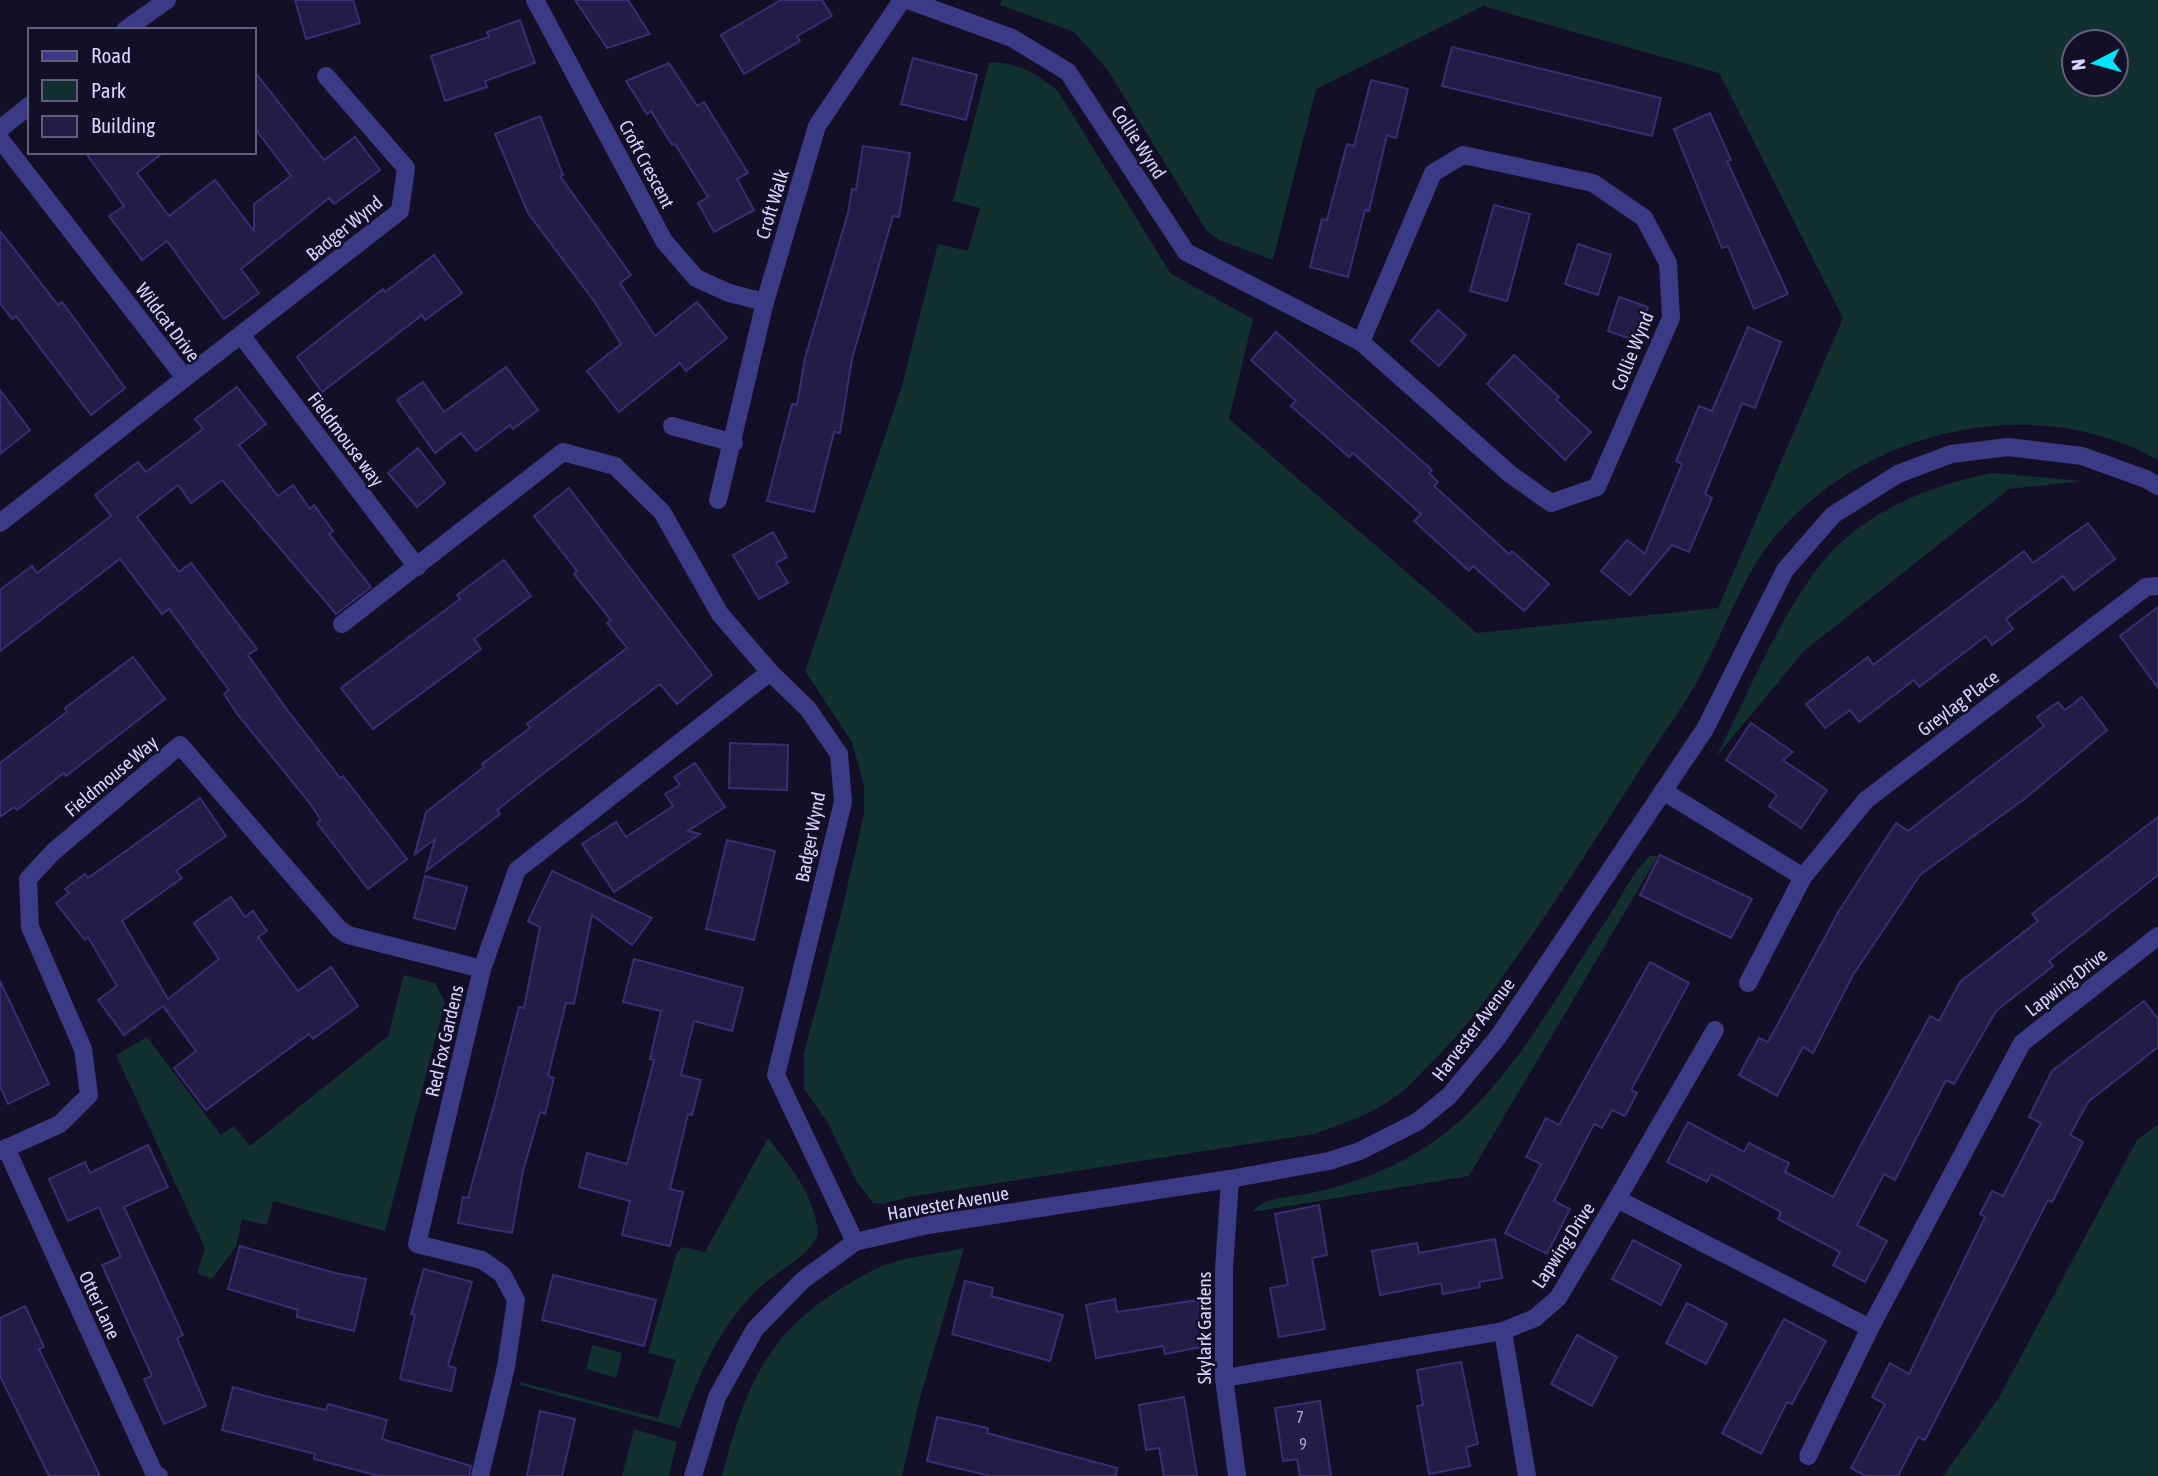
<svg xmlns="http://www.w3.org/2000/svg" width="2158" height="1476" viewBox="0 0 2158 1476" font-family="'Asap Condensed',sans-serif">
<style>
.green{fill:#12302f;fill-rule:evenodd}
.building{fill:#241b47;stroke:#3b2d73;stroke-width:2}
.lines{fill:none;stroke-linecap:round;stroke-linejoin:round}
.minor{stroke:#3d3a85;stroke-width:18}
.labels{text-anchor:middle;dominant-baseline:central;stroke-width:5;stroke-linejoin:round;paint-order:stroke}
.number-label{font-size:16px;fill:#aca6d1}
.street-label{font-size:19px;fill:#d9d4ff;stroke:#130f26}
</style>
<rect width="100%" height="100%" fill="#130f26"/>
<!-- green -->
<g class="green">
<path d="M1002 0H2158V460C2033 389 1862 430 1773 539 1741 577 1720 643 1694 687 1680 711 1663 734 1648 757 1615 809 1582 861 1547 913 1509 968 1474 1022 1426 1068 1416 1078 1406 1090 1395 1097 1371 1115 1341 1124 1314 1134L908 1197 883 1204 873 1203 856 1181 828 1123 804 1089V1053L841 914 864 814V785L852 742 805 671 902 386 938 244 968 251 980 208 953 201 989 63C1014 60 1039 75 1058 91L1171 274 1253 319 1229 419 1477 633 1718 608 1843 318 1719 73 1483 6 1316 89 1273 260 1219 240 1206 230 1107 69 1074 32 1000 5ZM2074 42H2116V84H2074Z"/>
<path d="M1992 473 2083 481 2009 489 1804 651 1716 757C1747 696 1774 628 1814 573 1855 515 1926 486 1992 473Z"/>
<path d="M1650 856H1658L1469 1176 1252 1212C1263 1198 1282 1198 1300 1195 1351 1186 1403 1166 1445 1133 1511 1082 1559 992 1605 922 1619 902 1631 873 1650 856Z"/>
<polygon points="404,975 435,983 445,1002 385,1231 273,1201 267,1225 242,1219 236,1247 212,1279 197,1273 205,1248 116,1055 147,1037 221,1135 234,1126 250,1146 388,1036"/>
<polygon points="2158,1124 2158,1476 1943,1476 1998,1399 2137,1140"/>
<path d="M768 1138C790 1165 817 1199 818 1235 807 1259 776 1271 758 1289 719 1327 698 1376 680 1428L520 1385V1382L658 1418 676 1360 648 1353 677 1252 683 1247 705 1252Z"/>
<path d="M964 1248 920 1398 902 1476H722C744 1392 764 1335 842 1288 856 1280 870 1270 885 1265 910 1256 938 1254 964 1248Z"/>
<polygon points="592,1345 622,1353 616,1378 586,1369"/>
<polygon points="634,1429 677,1442 669,1476 622,1476"/>
</g>
<!-- building -->
<g class="building">
<polygon points="295,0 353,0 360,23 306,39"/>
<polygon points="575,0 628,0 650,34 607,48"/>
<polygon points="781,0 822,0 832,16 797,36 800,41 744,74 721,35"/>
<polygon points="520,20 535,63 485,81 487,87 445,101 431,56 489,37 487,32"/>
<polygon points="1452,47 1661,98 1652,136 1442,86"/>
<polygon points="913,58 977,75 966,120 901,104"/>
<polygon points="669,63 697,106 704,102 748,173 737,179 754,210 714,232 698,203 708,197 675,144 672,145 651,111 647,114 626,81"/>
<polygon points="254,71 324,160 355,137 380,170 334,204 329,198 241,269 259,293 224,319 167,241 142,260 109,216 124,206 85,152 164,152 137,173 169,216 215,180 254,231 254,204 291,176 254,127"/>
<polygon points="1371,80 1408,89 1396,138 1387,135 1369,211 1365,210 1348,277 1310,267 1322,219 1327,220 1347,144 1354,146"/>
<polygon points="1710,113 1731,160 1727,161 1788,294 1754,309 1728,246 1722,248 1674,129"/>
<polygon points="540,116 563,175 560,176 631,275 620,283 655,336 697,302 727,338 686,371 680,363 619,412 587,371 621,344 594,301 528,213 495,134"/>
<polygon points="863,146 910,153 899,217 893,216 852,359 840,433 834,432 814,512 767,501 792,404 797,405 805,358 848,213 852,189 856,190"/>
<polygon points="1494,205 1530,214 1507,301 1470,291"/>
<polygon points="0,231 58,305 62,302 125,388 91,415 16,316 12,319 0,303"/>
<polygon points="1578,244 1611,255 1598,295 1565,284"/>
<polygon points="434,255 462,293 425,320 422,315 322,392 297,357 383,289 385,292"/>
<polygon points="1619,297 1648,307 1637,341 1608,331"/>
<polygon points="1438,310 1466,335 1439,366 1411,341"/>
<polygon points="1748,327 1781,342 1755,408 1742,403 1705,494 1712,498 1689,552 1672,545 1630,595 1601,571 1627,540 1645,554 1682,464 1676,461 1699,406 1712,411"/>
<polygon points="1276,332 1432,470 1429,473 1438,482 1434,486 1509,554 1512,551 1549,584 1524,611 1473,566 1469,571 1414,521 1421,514 1353,453 1349,457 1291,406 1296,401 1251,360"/>
<polygon points="1514,355 1559,397 1556,400 1591,432 1565,460 1487,384"/>
<polygon points="506,367 538,410 513,429 510,425 476,451 461,433 435,453 397,400 423,382 444,412"/>
<polygon points="237,387 266,424 239,445 278,496 293,485 310,509 314,505 333,531 329,534 371,587 336,614 222,480 191,503 178,485 137,517 179,572 191,563 257,649 248,655 285,707 340,778 343,776 407,859 368,889 317,823 321,820 309,802 238,715 224,694 229,690 206,659 169,609 162,614 120,559 0,651 0,590 32,566 37,573 111,516 95,495 138,462 146,472 203,429 195,419"/>
<polygon points="0,390 30,430 0,454"/>
<polygon points="418,448 445,483 417,507 388,473"/>
<polygon points="569,488 712,675 677,704 660,684 544,773 497,810 500,814 426,871 435,839 415,854 426,812 484,767 482,764 530,728 527,724 627,648 607,623 611,620 574,574 577,571 534,516"/>
<polygon points="2088,523 2115,559 2074,590 2063,576 2006,619 2013,629 1992,645 1986,636 1919,687 1914,680 1859,722 1850,710 1825,728 1806,704 1868,657 1873,665 2024,551 2033,563"/>
<polygon points="773,532 787,557 776,563 788,583 759,599 733,555"/>
<polygon points="504,560 531,596 474,639 481,649 373,729 341,688 460,599 457,595"/>
<polygon points="2158,607 2158,688 2120,636"/>
<polygon points="133,657 165,699 66,776 64,773 17,810 14,807 0,817 0,763 67,712 65,708"/>
<polygon points="2082,697 2107,730 2023,800 1920,875 1853,975 1813,1053 1803,1047 1777,1096 1739,1075 1759,1038 1768,1042 1839,911 1896,823 1908,831 2044,726 2037,717 2058,702 2065,710"/>
<polygon points="1751,723 1793,752 1783,760 1827,790 1801,828 1769,806 1777,795 1726,760"/>
<polygon points="730,743 788,745 787,790 729,788"/>
<polygon points="695,763 725,807 688,831 700,834 614,892 582,844 616,822 626,837 673,806 665,794 680,785 674,777"/>
<polygon points="200,798 226,836 176,871 182,878 122,921 168,999 219,959 194,923 231,897 245,917 253,911 267,931 258,937 298,991 331,967 358,1006 313,1039 309,1034 206,1110 174,1068 196,1051 163,1006 124,1035 98,1000 117,986 88,937 85,940 56,903 69,893 65,889 85,874 88,878"/>
<polygon points="2158,817 2158,875 2049,961 2053,966 1996,1011 1954,1084 1946,1080 1895,1180 1884,1174 1857,1225 1887,1241 1865,1282 1833,1265 1840,1252 1778,1219 1781,1212 1711,1174 1707,1182 1667,1162 1688,1122 1744,1152 1749,1143 1789,1163 1785,1172 1833,1197 1930,1016 1939,1021 1960,982 2038,921 2032,914"/>
<polygon points="727,840 775,851 754,940 706,929"/>
<polygon points="1660,855 1752,899 1731,938 1640,895"/>
<polygon points="552,871 652,918 632,945 592,915 574,1004 566,1003 548,1076 554,1078 545,1114 540,1112 523,1171 512,1233 458,1223 463,1197 468,1198 495,1101 519,1007 524,1008 540,927 528,921"/>
<polygon points="425,876 467,887 455,929 414,918"/>
<polygon points="634,959 743,988 732,1031 694,1021 681,1075 701,1080 692,1115 688,1114 670,1189 683,1192 670,1246 622,1235 630,1201 579,1187 587,1153 627,1164 654,1060 650,1059 661,1011 623,1002"/>
<polygon points="1650,962 1689,983 1631,1090 1637,1093 1625,1116 1612,1110 1602,1128 1594,1124 1554,1201 1570,1209 1547,1254 1505,1233 1541,1164 1526,1157 1546,1118 1559,1125"/>
<polygon points="0,981 49,1084 8,1104 0,1086"/>
<polygon points="2144,1001 2158,1019 2158,1047 2088,1102 2070,1135 2083,1142 2052,1202 2048,1200 1925,1440 1918,1437 1898,1476 1866,1476 1851,1468 1885,1404 1872,1397 1890,1363 1909,1374 1985,1217 1980,1214 1992,1191 2003,1196 2041,1123 2029,1117 2052,1071"/>
<polygon points="148,1145 168,1187 124,1207 183,1335 177,1338 206,1406 164,1424 144,1379 152,1376 102,1265 121,1257 99,1207 68,1221 49,1179 85,1162 90,1173"/>
<polygon points="1319,1205 1327,1255 1312,1258 1325,1329 1279,1337 1270,1288 1288,1285 1275,1214"/>
<polygon points="1495,1239 1502,1278 1479,1282 1480,1287 1443,1294 1441,1283 1380,1295 1372,1251 1417,1243 1419,1253"/>
<polygon points="1633,1240 1681,1265 1661,1305 1612,1279"/>
<polygon points="240,1246 335,1273 366,1279 354,1331 297,1317 298,1310 228,1289"/>
<polygon points="424,1269 472,1282 448,1366 456,1368 451,1391 400,1379 415,1315 411,1314"/>
<polygon points="553,1275 656,1300 644,1346 542,1320"/>
<polygon points="965,1281 993,1288 991,1296 1063,1315 1050,1361 952,1334"/>
<polygon points="1115,1299 1117,1312 1198,1300 1207,1346 1165,1354 1163,1346 1096,1358 1086,1305"/>
<polygon points="1687,1303 1727,1324 1706,1364 1666,1343"/>
<polygon points="25,1306 44,1347 39,1349 100,1476 49,1476 0,1376 0,1318"/>
<polygon points="1784,1319 1826,1341 1792,1404 1787,1402 1761,1454 1722,1433"/>
<polygon points="1577,1335 1617,1357 1592,1406 1551,1384"/>
<polygon points="1461,1362 1478,1444 1466,1447 1470,1466 1429,1474 1417,1406 1423,1405 1417,1370"/>
<polygon points="233,1387 277,1399 326,1410 328,1404 387,1420 382,1439 471,1466 469,1476 379,1476 314,1459 315,1454 222,1430"/>
<polygon points="1184,1397 1197,1476 1164,1476 1159,1448 1146,1450 1139,1405"/>
<polygon points="1320,1401 1331,1476 1300,1476 1297,1459 1283,1461 1275,1408"/>
<polygon points="540,1411 575,1419 562,1476 527,1476"/>
<polygon points="937,1417 988,1428 987,1433 1117,1468 1116,1476 990,1476 927,1461"/>
</g>
<g class="lines">
<!-- minor -->
<g class="minor">
<polyline points="535,0 664,241 696,278 729,293 765,302"/>
<polyline points="908,0 1012,38 1068,72 1186,252 1361,342 1510,474 1551,503 1597,487 1671,318 1668,263 1644,218 1593,183 1463,155 1433,173 1361,342"/>
<polyline points="125,30 167,0"/>
<polyline points="0,129 30,105"/>
<polyline points="0,139 185,378 0,523"/>
<polyline points="242,336 417,567"/>
<polyline points="185,378 400,211 406,168 326,76"/>
<polyline points="672,426 734,443"/>
<polyline points="718,500 765,302 817,126 902,0"/>
<polyline points="342,624 563,452 615,466 662,512 720,614 770,672 808,709 839,754 843,802 776,1075 855,1242"/>
<polyline points="1663,791 1803,877"/>
<polyline points="1748,983 1803,877 1866,800 2146,587 2158,586"/>
<polyline points="6,1148 155,1475 159,1476"/>
<polyline points="0,1151 60,1124 89,1095 83,1049 30,927 28,879 53,852 180,745 339,929 348,935 482,969"/>
<polyline points="1230,1179 1224,1270 1224,1378 1237,1476"/>
<polyline points="1617,1199 1715,1030"/>
<polyline points="1503,1331 1527,1476"/>
<polyline points="1224,1378 1503,1331 1535,1318 1558,1298 1617,1199 1870,1328 2022,1043 2158,936"/>
<polyline points="1808,1456 1870,1328"/>
<polyline points="480,1476 506,1367 516,1300 502,1274 482,1260 417,1244 482,969 517,870 770,672"/>
<polyline points="693,1476 717,1397 755,1329 803,1280 855,1242 928,1225 1230,1179 1329,1161 1360,1151 1417,1122 1449,1096 1498,1037 1705,729 1785,570 1833,515 1898,474 1951,454 2008,447 2082,456 2146,479 2158,486"/>
</g>
</g>
<g class="labels">
<!-- number labels -->
<g class="number-label">
<text x="1300" y="1417">7</text>
<text x="1303" y="1444">9</text>
</g>
<!-- street labels -->
<g class="street-label">
<text transform="translate(1139 142) rotate(57)">Collie Wynd</text>
<text transform="translate(647 164) rotate(62)">Croft Crescent</text>
<text transform="translate(772 204) rotate(-73)">Croft Walk</text>
<text transform="translate(344 228) rotate(-39)">Badger Wynd</text>
<text transform="translate(168 322) rotate(53)">Wildcat Drive</text>
<text transform="translate(1632 351) rotate(-68)">Collie Wynd</text>
<text transform="translate(346 439) rotate(53)">Fieldmouse way</text>
<text transform="translate(1958 703) rotate(-37)">Greylag Place</text>
<text transform="translate(111 776) rotate(-40)">Fieldmouse Way</text>
<text transform="translate(810 837) rotate(-79)">Badger Wynd</text>
<text transform="translate(2066 982) rotate(-38)">Lapwing Drive</text>
<text transform="translate(1473 1029) rotate(-53)">Harvester Avenue</text>
<text transform="translate(444 1041) rotate(-77)">Red Fox Gardens</text>
<text transform="translate(948 1203) rotate(-10)">Harvester Avenue</text>
<text transform="translate(1563 1245) rotate(-57)">Lapwing Drive</text>
<text transform="translate(100 1305) rotate(65)">Otter Lane</text>
<text transform="translate(1204 1328) rotate(-90)">Skylark Gardens</text>
</g>
</g>
<!-- legend -->
<rect x="28" y="28" width="228" height="126" fill="#130f26" stroke="#625e7d" stroke-width="2"/>
<rect x="42" y="51" width="35" height="10" fill="#3d3a85" stroke="#625e7d" stroke-width="2"/>
<text x="91" y="63" font-size="21" fill="#d9d4ff">Road</text>
<rect x="42" y="80" width="35" height="21" fill="#12302f" stroke="#625e7d" stroke-width="2"/>
<text x="91" y="98" font-size="21" fill="#d9d4ff">Park</text>
<rect x="42" y="116" width="35" height="21" fill="#241b47" stroke="#625e7d" stroke-width="2"/>
<text x="91" y="133" font-size="21" fill="#d9d4ff">Building</text>
<!-- north arrow -->
<g transform="translate(2095 63) rotate(264)"><circle r="33" fill="#130f26" stroke="#625e7d" stroke-width="2"/>
<path d="M0-5L12 26L0 18L-12 26Z" fill="#00e5ff"/>
<text y="-10" font-size="19" font-weight="bold" text-anchor="middle" fill="#d9d4ff">N</text>
</g>
</svg>
